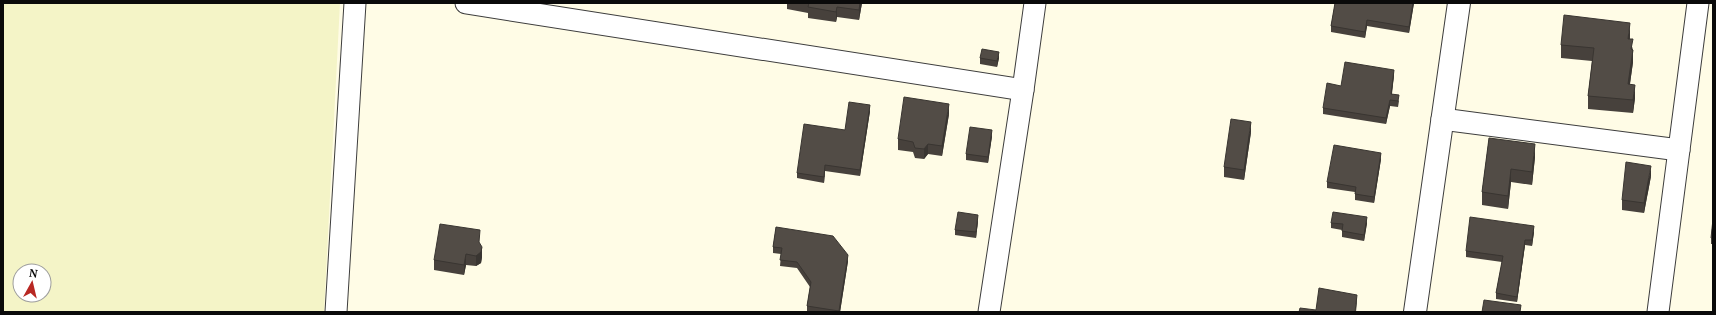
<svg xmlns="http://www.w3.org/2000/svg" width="1716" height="315" viewBox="0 0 1716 315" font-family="'PT Serif',serif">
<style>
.farmland{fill:#f4f4c7;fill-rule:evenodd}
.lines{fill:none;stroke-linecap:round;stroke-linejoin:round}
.minor-casing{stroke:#3d3d3d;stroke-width:23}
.tertiary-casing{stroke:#3d3d3d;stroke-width:24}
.minor{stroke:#fff;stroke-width:21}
.tertiary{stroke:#fff;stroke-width:22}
.wall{fill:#47413c}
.shaded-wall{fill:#393531}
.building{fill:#524c46;stroke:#393531}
</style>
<rect width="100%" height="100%" fill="#fffce6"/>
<!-- farmland -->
<path class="farmland" d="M3 3H340L324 312H3ZM20 271H44V295H20Z"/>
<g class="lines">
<!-- minor casing -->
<g class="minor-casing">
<g id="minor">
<polyline points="466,3 1023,90"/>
<polyline points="1442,119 1679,150"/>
<polyline points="336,312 355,3"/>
<polyline points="989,312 1023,90 1035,3"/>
<polyline points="1658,312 1698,3"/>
</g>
</g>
<!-- tertiary casing -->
<g class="tertiary-casing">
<polyline id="tertiary" points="1415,312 1459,3"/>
</g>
<!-- minor -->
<use href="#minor" class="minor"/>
<!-- tertiary -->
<use href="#tertiary" class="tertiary"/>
</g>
<!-- wall -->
<g class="wall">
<polygon points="787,3 862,3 859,20 837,17 836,22 808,18 808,13 787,9"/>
<polygon points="1335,3 1414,3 1409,33 1367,26 1365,38 1331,32 1331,26"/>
<polygon points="1630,35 1630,39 1633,50 1633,62 1630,84 1635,98 1633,113 1588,109 1588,96 1592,61 1561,58 1561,45"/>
<polygon points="980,58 999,58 997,67 980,64"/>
<polygon points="1394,75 1392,94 1399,101 1398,107 1390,106 1386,124 1323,114 1323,108 1341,86"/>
<polygon points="870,111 860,176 825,171 824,183 797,178 797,173 845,130"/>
<polygon points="949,114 942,156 928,154 924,159 915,158 913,152 898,150 898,139"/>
<polygon points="1251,132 1244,180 1224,177 1224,167"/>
<polygon points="992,136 988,163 966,160 966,154"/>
<polygon points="1489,138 1535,157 1532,185 1511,182 1508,209 1482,205 1482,192"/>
<polygon points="1381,159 1374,203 1355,200 1355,192 1327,188 1327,182"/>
<polygon points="1651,176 1644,213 1622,210 1622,200"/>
<polygon points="1713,219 1713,244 1711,244 1711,238"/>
<polygon points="978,221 976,238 955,235 955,230"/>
<polygon points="1331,223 1367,223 1364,241 1342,237 1342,230 1331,228"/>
<polygon points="776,227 848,261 840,312 807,312 807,306 810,287 797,268 780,266 781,254 773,253 773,247"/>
<polygon points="1534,232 1532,246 1525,245 1517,302 1496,299 1496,293 1502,262 1466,257 1466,251"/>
<polygon points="479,243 482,257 481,263 476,266 466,265 464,275 434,270 434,260"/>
</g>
<!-- shaded-wall -->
<g class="shaded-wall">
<polygon points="860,3 862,3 859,20 859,10"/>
<polygon points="1413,3 1414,3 1409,33 1409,27"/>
<polygon points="837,7 837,17 836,22 836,12"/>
<polygon points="1367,20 1367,26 1365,38 1365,32"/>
<polygon points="1630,23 1630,35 1628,51 1628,39"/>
<polygon points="1633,50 1633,62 1628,97 1628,84"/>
<polygon points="999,52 999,58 997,67 997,61"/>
<polygon points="1394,70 1394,75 1391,99 1391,94"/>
<polygon points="1635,85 1635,98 1633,113 1633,100"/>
<polygon points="1390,100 1390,106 1386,124 1386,118"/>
<polygon points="949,104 949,114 942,156 942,146"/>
<polygon points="870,105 870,111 860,176 860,170"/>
<polygon points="1251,122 1251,132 1244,180 1244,170"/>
<polygon points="992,130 992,136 988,163 988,157"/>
<polygon points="928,144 928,154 924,159 924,149"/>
<polygon points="1535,144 1535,157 1532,185 1532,172"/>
<polygon points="1381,153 1381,159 1374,203 1374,197"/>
<polygon points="825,165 825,171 824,183 824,177"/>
<polygon points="1651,166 1651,176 1644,213 1644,203"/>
<polygon points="1511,169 1511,182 1508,209 1508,196"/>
<polygon points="978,215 978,221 976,238 976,232"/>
<polygon points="1367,217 1367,223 1364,241 1364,235"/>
<polygon points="1534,226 1534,232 1532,246 1532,240"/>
<polygon points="1525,240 1525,245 1517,302 1517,297"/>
<polygon points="482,247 482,257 481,263 476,266 476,256"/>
<polygon points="466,254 466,265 464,275 464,265"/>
<polygon points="848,255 848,261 840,312 839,312"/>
<polygon points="1357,295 1357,301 1356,312 1355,312"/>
</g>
<!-- building -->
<g class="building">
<polygon points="809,3 860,3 859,10 837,7 836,12 808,7"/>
<polygon points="1335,3 1413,3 1409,27 1367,20 1365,32 1331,26"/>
<polygon points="1564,15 1630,23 1628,39 1633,39 1631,49 1633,50 1628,84 1635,85 1633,100 1588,96 1594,48 1561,45"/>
<polygon points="982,49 999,52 997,61 980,58"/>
<polygon points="1345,62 1394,70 1391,94 1399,95 1398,101 1390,100 1386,118 1323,108 1327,83 1341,86"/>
<polygon points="904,97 949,104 942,146 928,144 924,149 915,148 913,142 898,139"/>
<polygon points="849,102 870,105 860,170 825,165 824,177 797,173 804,124 845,130"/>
<polygon points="1231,119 1251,122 1244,170 1224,167"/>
<polygon points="970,127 992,130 988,157 966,154"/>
<polygon points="1489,138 1535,144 1532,172 1511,169 1508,196 1482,192"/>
<polygon points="1334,145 1381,153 1374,197 1355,194 1356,187 1327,182"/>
<polygon points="1626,162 1651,166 1644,203 1622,200"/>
<polygon points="958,212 978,215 976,232 955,230"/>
<polygon points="1333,212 1367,217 1364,235 1342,231 1343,224 1331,223"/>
<polygon points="1470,217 1534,226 1532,240 1525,240 1517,297 1496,293 1503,256 1466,251"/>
<polygon points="1713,219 1713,239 1711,238"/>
<polygon points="440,224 480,230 479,242 482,247 481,252 476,256 466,254 464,265 434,260"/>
<polygon points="776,227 833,236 848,255 839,311 807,306 811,282 797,262 780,260 782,248 773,247"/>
<polygon points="1319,288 1357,295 1355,312 1299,312 1300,308 1316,310"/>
<polygon points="1484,300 1521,305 1520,312 1482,312"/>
</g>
<!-- border -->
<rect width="1716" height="315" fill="none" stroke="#0a0a0a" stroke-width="8"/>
<!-- north arrow -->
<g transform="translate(32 283) rotate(8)"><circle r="19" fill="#ffffff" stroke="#9d9d9d"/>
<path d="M0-3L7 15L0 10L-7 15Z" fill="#b82823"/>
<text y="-6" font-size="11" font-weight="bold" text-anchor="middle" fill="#0a0a0a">N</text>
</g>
</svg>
